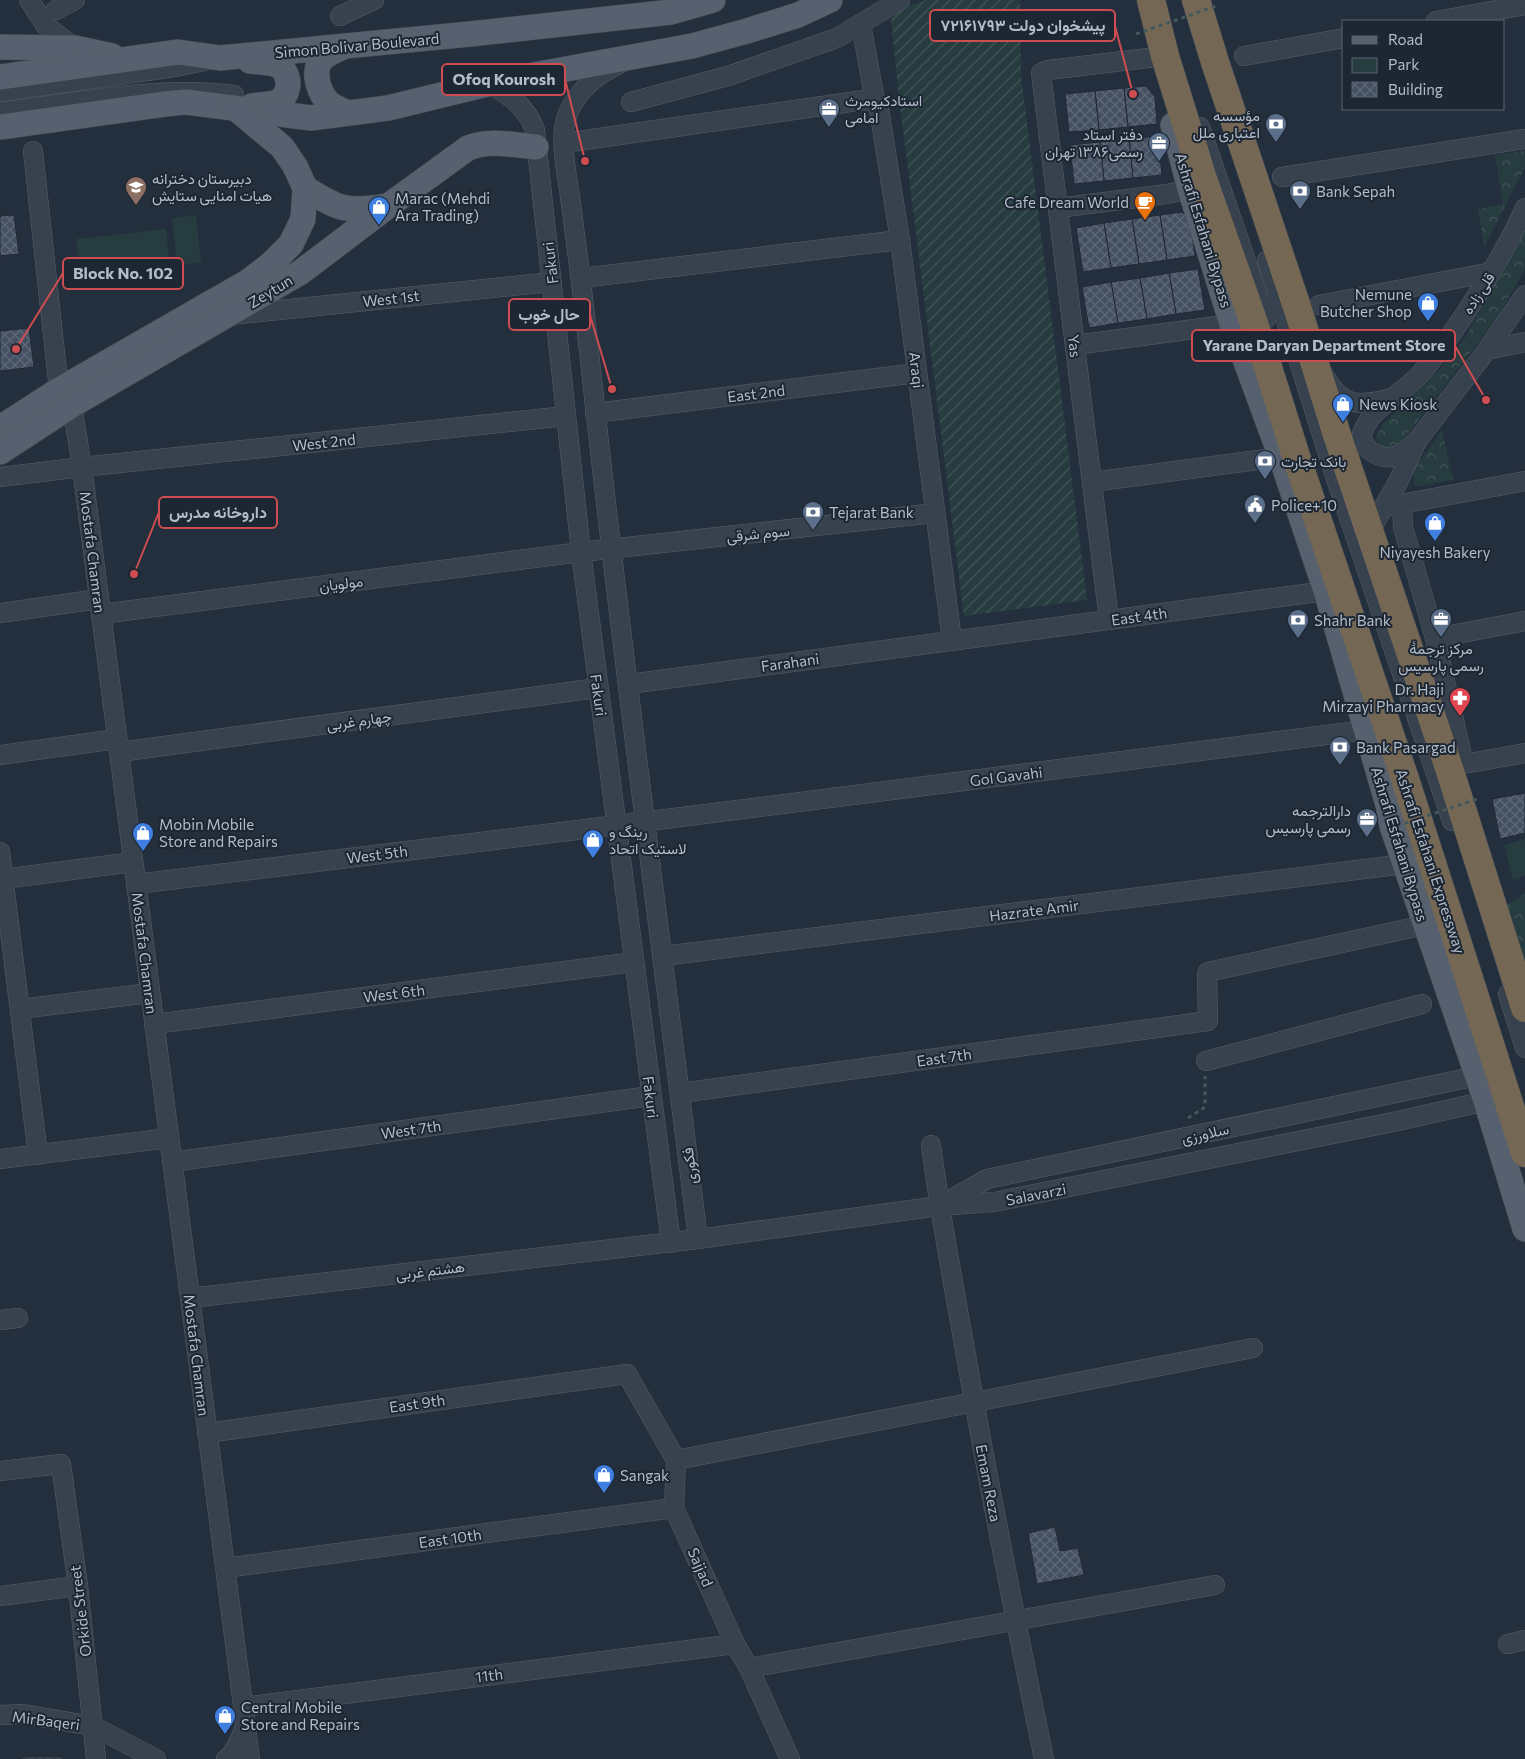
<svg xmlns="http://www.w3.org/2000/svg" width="1525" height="1759" viewBox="0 0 1525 1759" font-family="Commissioner,Vazirmatn,sans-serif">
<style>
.forest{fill:url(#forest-crowns)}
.park{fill:#263c3f}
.garden{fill:url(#garden-furrows)}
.building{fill:url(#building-cross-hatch);stroke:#1f2835}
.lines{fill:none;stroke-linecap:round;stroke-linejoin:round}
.minor-casing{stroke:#565f6c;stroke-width:20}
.major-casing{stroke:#414a57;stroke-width:26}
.highway-casing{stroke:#434c59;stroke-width:29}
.path{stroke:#44595c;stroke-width:3;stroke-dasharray:4 4;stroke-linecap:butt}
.minor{stroke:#38414e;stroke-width:19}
.major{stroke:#56606e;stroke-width:25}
.highway{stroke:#746855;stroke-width:28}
.path-bridge{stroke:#44595c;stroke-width:3;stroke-dasharray:4 4;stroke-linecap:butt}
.labels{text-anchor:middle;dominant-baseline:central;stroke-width:4;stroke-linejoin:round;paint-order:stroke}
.street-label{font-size:15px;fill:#b4bcc9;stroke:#1d2633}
.poi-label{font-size:15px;fill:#b4bcc9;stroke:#1d2633;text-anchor:start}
.leader{fill:none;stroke:#ce4d50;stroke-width:2}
.callout-dot{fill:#ce4d50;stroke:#1d2633;stroke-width:2}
.callout{fill:#1d2633;stroke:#ce4d50;stroke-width:2}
.callout-label{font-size:16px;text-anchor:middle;font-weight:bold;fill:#b4bcc9}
</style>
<defs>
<pattern id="forest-crowns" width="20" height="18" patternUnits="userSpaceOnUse" patternTransform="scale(1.25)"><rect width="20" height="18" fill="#263c3f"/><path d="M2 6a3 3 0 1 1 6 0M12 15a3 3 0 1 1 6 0" fill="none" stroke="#435659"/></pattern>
<pattern id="garden-furrows" width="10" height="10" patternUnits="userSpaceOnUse" patternTransform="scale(1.25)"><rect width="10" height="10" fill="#263c3f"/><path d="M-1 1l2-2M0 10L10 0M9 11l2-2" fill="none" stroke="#435659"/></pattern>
<pattern id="building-cross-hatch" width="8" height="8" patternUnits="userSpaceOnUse" patternTransform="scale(1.25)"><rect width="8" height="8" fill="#455162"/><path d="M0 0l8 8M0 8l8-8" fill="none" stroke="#5d6877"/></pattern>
</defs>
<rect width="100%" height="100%" fill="#242f3e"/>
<!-- forest -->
<g class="forest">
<polygon points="1525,151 1525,167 1484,247 1478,209 1503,204 1495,155"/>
<polygon points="1525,230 1525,268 1499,315 1398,447 1386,449 1379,446 1376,437 1382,425 1440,369 1465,338"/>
<polygon points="1442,430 1453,480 1415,487 1412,472"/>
<polygon points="1525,893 1525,987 1499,911"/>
</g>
<!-- park -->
<g class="park">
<polygon points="196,215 201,262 177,265 172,218"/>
<polygon points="166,229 171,276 81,286 76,239"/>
<polygon points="1525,839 1525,875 1513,880 1504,845"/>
</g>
<!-- garden -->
<polygon class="garden" points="926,0 1020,0 1021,75 1087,600 964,616 898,90 891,19 897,10"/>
<!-- building -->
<g class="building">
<polygon points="1146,86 1155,97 1157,124 1128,127 1124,88"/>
<polygon points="1124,88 1128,127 1099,130 1095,91"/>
<polygon points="1095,91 1099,130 1069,132 1065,94"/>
<polygon points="1158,136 1162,175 1133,178 1129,139"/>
<polygon points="1129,139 1133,178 1104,181 1100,142"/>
<polygon points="1100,142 1104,181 1074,184 1070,145"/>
<polygon points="1182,212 1190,220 1195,256 1167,260 1160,215"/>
<polygon points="14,215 19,254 0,256 0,216"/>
<polygon points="1160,215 1167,260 1139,264 1132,219"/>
<polygon points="1132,219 1139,264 1111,268 1104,223"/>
<polygon points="1104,223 1111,268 1083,272 1076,228"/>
<polygon points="1198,269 1205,310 1176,314 1169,273"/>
<polygon points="1169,273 1176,314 1147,319 1140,278"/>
<polygon points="1140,278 1147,319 1118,323 1111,282"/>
<polygon points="1111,282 1118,323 1089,328 1082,287"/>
<polygon points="29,328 34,367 0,371 0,331"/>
<polygon points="1525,793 1525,833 1500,839 1492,799"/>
<polygon points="1055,1527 1060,1551 1078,1548 1084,1575 1037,1584 1028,1533"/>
<polygon points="25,1757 62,1757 63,1759 18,1759"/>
</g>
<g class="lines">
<!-- minor casing -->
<g class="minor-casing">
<g id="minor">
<polyline points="29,0 46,26 75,48"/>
<polyline points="56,10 75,0"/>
<polyline points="340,16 374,0"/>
<polyline points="1436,21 1525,5"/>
<polyline points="861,24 875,101 879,109 900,240 952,641"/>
<polyline points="1244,56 1344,38"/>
<path d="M619 64C596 75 574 93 566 119 559 144 568 178 571 204 577 250 583 296 588 342 620 642 661 940 698 1239"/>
<path d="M490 84C511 97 526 106 535 130L581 552 671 1243"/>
<polyline points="0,92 175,67 209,60"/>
<polyline points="631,102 728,76 837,38 900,0"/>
<path d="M0 112C76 103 157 85 234 95L235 108"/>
<polyline points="1200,127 1266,319"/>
<polyline points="564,143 864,100 875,101"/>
<polyline points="33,151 59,390 72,405 82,467 250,1759"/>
<polyline points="1282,177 1525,139"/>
<polyline points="1058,208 1167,194 1190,189"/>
<polyline points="1267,260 1334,473 1452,821"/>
<polyline points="581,278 900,240"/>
<polyline points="1319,305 1492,272"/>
<polyline points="231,315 552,282"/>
<polyline points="1075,345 1232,324"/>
<polyline points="1487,350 1525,342"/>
<path d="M1323 373C1340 407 1358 407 1392 398"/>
<polyline points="595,413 917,373"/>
<path d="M1417 441C1409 448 1402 455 1392 457 1379 459 1361 449 1362 434 1363 431 1367 423 1369 420 1380 404 1408 389 1422 372 1439 353 1453 332 1467 311 1489 277 1509 244 1525 208"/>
<polyline points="0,477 82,467 566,416"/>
<polyline points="1092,482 1281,457"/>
<polyline points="1402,504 1403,527 1435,638 1464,764 1525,753"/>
<polyline points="1390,506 1525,481"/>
<polyline points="1368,528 1375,522 1398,482 1417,441 1487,350 1525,295"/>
<polyline points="0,613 99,599"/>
<polyline points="101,614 581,552 935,513"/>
<polyline points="1109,620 1041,73 1048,70 1165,56"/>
<polyline points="1435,638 1525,621"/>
<polyline points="629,684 1326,591"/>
<polyline points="119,752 598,688"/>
<polyline points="0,755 117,739"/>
<polyline points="0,852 38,1155"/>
<polyline points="3,879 133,862"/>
<polyline points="136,884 618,825 1366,730"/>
<polyline points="663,956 1405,864"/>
<polyline points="1508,994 1525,1048"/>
<polyline points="20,1009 150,993"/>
<polyline points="154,1024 634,962"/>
<polyline points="1206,1061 1422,1004"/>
<polyline points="680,1093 1208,1021 1207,975 1208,972 1425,925"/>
<path d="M931 1145C940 1214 953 1282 965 1350 989 1487 1016 1623 1044 1759"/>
<polyline points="0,1159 169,1138"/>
<polyline points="172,1162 651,1096"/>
<polyline points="945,1203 987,1179 1477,1076"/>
<polyline points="190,1298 698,1239 939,1206 994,1202 1398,1121 1486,1101"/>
<polyline points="0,1320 18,1318"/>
<polyline points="207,1433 627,1374 676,1460 674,1508 735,1644 749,1668 790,1759"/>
<polyline points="676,1460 1253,1348"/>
<polyline points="0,1471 61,1464 78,1586 96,1759"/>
<polyline points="225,1568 674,1508"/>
<polyline points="0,1596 78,1586"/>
<polyline points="1508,1644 1525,1640"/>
<polyline points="749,1668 1215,1585"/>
<polyline points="243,1707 735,1644"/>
<polyline points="0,1715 23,1714 93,1726 156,1759"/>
<path d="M226 1759C236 1752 241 1738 245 1726"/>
</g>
</g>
<!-- major casing -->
<g class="major-casing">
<g id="major">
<path d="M345 46C337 50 326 54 321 60 312 73 319 94 330 104 335 108 342 110 348 113"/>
<polyline points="0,47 75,48 112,56"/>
<path d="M250 61C258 62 266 62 274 64 290 68 293 92 279 101 272 105 260 104 252 106"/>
<polyline points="0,77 178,52 220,58 470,34 671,12 713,0"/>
<polyline points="1173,125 1190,189 1232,324 1281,457 1326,591 1388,805 1392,826 1486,1101 1525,1229"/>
<polyline points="0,127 165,104 186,102 311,118 388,108 495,82 692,46 747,31 798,15 830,0"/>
<path d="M305 188C340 210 345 212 387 206"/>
<polyline points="0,428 59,390 249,281 271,264 291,244 303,219 305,188 295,166 282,147 235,108"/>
<path d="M0 452 72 405 301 272 388 206 468 148C490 139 513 145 536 147"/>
</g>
</g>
<!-- highway casing -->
<g class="highway-casing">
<g id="highway">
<polyline points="1151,0 1165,56 1203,179 1253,320 1296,456 1405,779 1525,1153"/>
<polyline points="1196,0 1215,62 1298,310 1337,435 1449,768 1525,1008"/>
</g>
</g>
<!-- path -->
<polyline class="path" points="1188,1118 1205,1107 1205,1076"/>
<!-- minor -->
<use href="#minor" class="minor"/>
<!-- major -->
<use href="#major" class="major"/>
<!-- highway -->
<use href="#highway" class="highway"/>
<!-- path-bridge -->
<g class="path-bridge">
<polyline points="1136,34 1219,5"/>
<polyline points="1397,826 1477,799"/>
</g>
</g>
<!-- icons -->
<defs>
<g id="office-pin" transform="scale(1.125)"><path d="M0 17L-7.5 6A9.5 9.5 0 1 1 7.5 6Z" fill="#5c6f8a" stroke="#1d2633"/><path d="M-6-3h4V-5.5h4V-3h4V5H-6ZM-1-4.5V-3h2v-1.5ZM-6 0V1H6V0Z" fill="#fff"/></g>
<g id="bank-pin" transform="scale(1.125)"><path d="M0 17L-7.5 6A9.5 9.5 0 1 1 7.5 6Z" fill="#5c6f8a" stroke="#1d2633"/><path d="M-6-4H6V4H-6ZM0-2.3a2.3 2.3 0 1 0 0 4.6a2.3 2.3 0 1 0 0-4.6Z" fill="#fff"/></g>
<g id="school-pin" transform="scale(1.125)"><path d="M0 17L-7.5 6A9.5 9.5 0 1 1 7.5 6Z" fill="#8d6e63" stroke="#1d2633"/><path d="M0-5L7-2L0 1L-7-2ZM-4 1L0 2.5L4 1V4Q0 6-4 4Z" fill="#fff"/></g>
<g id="cafe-pin" transform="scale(1.125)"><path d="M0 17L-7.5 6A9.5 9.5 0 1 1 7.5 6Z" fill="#e8710a" stroke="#1d2633"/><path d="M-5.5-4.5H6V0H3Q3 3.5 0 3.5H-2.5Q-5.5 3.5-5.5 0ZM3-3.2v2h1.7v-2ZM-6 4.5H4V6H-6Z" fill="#fff"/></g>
<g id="shop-pin" transform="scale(1.125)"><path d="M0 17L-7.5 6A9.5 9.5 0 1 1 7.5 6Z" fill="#3f7fe0" stroke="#1d2633"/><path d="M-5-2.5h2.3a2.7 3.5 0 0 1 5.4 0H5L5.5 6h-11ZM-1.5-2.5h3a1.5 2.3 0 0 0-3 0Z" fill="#fff"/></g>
<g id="civic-pin" transform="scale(1.125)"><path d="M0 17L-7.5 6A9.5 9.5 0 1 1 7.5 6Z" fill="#5c6f8a" stroke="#1d2633"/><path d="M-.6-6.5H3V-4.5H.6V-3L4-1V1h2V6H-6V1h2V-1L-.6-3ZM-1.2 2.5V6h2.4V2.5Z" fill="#fff"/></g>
<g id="pharmacy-pin" transform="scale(1.125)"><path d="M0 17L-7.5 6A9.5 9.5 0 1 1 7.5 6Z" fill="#e0444e" stroke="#1d2633"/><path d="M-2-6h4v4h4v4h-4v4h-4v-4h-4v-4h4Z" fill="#fff"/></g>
</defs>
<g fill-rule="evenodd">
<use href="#office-pin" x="829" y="109"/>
<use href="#bank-pin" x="1276" y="124"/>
<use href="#office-pin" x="1159" y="143"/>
<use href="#school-pin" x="136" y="187"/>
<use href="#bank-pin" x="1300" y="191"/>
<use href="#cafe-pin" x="1145" y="202"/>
<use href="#shop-pin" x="379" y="207"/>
<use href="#shop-pin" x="1428" y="303"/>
<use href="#shop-pin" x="1343" y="404"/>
<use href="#bank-pin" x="1265" y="461"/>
<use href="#civic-pin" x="1255" y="505"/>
<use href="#bank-pin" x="813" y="512"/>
<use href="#shop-pin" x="1435" y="523"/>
<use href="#office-pin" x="1441" y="619"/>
<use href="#bank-pin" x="1298" y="620"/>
<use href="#pharmacy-pin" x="1460" y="698"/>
<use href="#bank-pin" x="1340" y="747"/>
<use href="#office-pin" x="1367" y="819"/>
<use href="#shop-pin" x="143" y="833"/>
<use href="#shop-pin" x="593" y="840"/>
<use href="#shop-pin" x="604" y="1475"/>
<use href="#shop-pin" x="225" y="1716"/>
</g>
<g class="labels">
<!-- street labels -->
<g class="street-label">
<text transform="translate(357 45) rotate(-5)">Simon Bolivar Boulevard</text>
<text transform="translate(1204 230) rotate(73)">Ashrafi Esfahani Bypass</text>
<text transform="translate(550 263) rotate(-97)">Fakuri</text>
<text transform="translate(270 291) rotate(-31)">Zeytun</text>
<text transform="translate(1478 293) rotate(-57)">قلی زاده</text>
<text transform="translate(391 298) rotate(-6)">West 1st</text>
<text transform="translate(1075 346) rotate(83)">Yas</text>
<text transform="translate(917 370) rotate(83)">Araqi</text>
<text transform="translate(756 393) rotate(-7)">East 2nd</text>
<text transform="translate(324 442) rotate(-6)">West 2nd</text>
<text transform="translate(758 533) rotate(-6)">سوم شرقی</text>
<text transform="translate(93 552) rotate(83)">Mostafa Chamran</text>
<text transform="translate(341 583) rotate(-7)">مولویان</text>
<text transform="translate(1139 616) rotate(-8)">East 4th</text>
<text transform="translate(790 662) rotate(-8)">Farahani</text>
<text transform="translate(599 695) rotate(82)">Fakuri</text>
<text transform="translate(359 720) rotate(-8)">چهارم غربی</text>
<text transform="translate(1006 776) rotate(-7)">Gol Gavahi</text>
<text transform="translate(1400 844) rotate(73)">Ashrafi Esfahani Bypass</text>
<text transform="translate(377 854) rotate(-7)">West 5th</text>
<text transform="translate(1431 861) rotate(72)">Ashrafi Esfahani Expressway</text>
<text transform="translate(1034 910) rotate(-7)">Hazrate Amir</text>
<text transform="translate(145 953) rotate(83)">Mostafa Chamran</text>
<text transform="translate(394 993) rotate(-7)">West 6th</text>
<text transform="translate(944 1057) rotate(-8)">East 7th</text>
<text transform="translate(651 1097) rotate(83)">Fakuri</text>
<text transform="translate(411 1129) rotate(-8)">West 7th</text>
<text transform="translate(1205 1133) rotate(-12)">سلاورزی</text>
<text transform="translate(689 1166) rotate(-97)">فکوری</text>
<text transform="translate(1036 1194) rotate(-11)">Salavarzi</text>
<text transform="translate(430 1270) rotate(-7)">هشتم غربی</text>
<text transform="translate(197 1355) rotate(83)">Mostafa Chamran</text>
<text transform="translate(417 1403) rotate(-8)">East 9th</text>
<text transform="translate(989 1483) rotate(79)">Emam Reza</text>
<text transform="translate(450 1538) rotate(-8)">East 10th</text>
<text transform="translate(701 1567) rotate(66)">Sajjad</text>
<text transform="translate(80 1611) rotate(-97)">Orkide Street</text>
<text transform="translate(489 1675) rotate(-7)">11th</text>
<text transform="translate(46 1720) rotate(7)">MirBaqeri</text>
</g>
<!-- poi labels -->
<g class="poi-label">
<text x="845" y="100">استادکیومرث<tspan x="845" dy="17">امامی</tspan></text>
<text x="1260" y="115" text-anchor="end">مؤسسه<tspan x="1260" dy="17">اعتباری ملل</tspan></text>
<text x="1143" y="134" text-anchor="end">دفتر استاد<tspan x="1143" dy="17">رسمی۱۳۸۶ تهران</tspan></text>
<text x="152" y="178">دبیرستان دخترانه<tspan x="152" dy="17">هیات امنایی ستایش</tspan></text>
<text x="1316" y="191">Bank Sepah</text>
<text x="395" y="198">Marac (Mehdi<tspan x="395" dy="17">Ara Trading)</tspan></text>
<text x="1129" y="202" text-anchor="end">Cafe Dream World</text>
<text x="1412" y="294" text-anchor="end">Nemune<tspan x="1412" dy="17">Butcher Shop</tspan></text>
<text x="1359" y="404">News Kiosk</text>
<text x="1281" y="461">بانک تجارت</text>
<text x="1271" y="505">Police+10</text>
<text x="829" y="512">Tejarat Bank</text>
<text x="1435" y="552" text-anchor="middle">Niyayesh Bakery</text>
<text x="1314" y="620">Shahr Bank</text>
<text x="1441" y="648" text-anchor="middle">مرکز ترجمهٔ<tspan x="1441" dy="17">رسمی پارسیس</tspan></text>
<text x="1444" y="689" text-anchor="end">Dr. Haji<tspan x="1444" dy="17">Mirzayi Pharmacy</tspan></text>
<text x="1356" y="747">Bank Pasargad</text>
<text x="1351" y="810" text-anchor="end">دارالترجمه<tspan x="1351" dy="17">رسمی پارسیس</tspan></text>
<text x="159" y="824">Mobin Mobile<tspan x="159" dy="17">Store and Repairs</tspan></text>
<text x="609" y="831">رینگ و<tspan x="609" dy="17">لاستیک اتحاد</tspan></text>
<text x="620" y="1475">Sangak</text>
<text x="241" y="1707">Central Mobile<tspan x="241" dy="17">Store and Repairs</tspan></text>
</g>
</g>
<!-- callouts -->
<path class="leader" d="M1133 94L1115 26M585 161L565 79M16 349L63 273M612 389L590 315M1486 400L1455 346M134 574L159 512"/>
<g class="callout-dot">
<circle cx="1133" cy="94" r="5"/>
<circle cx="585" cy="161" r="5"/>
<circle cx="16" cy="349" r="5"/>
<circle cx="612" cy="389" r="5"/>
<circle cx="1486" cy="400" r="5"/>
<circle cx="134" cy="574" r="5"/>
</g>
<g class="callout">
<rect x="930" y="10" width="185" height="31" rx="5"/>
<rect x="442" y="64" width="123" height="31" rx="5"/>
<rect x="63" y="258" width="120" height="31" rx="5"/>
<rect x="509" y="299" width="81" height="31" rx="5"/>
<rect x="1192" y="330" width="263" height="31" rx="5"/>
<rect x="159" y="497" width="118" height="31" rx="5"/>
</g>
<g class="callout-label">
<text x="1023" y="31">پیشخوان دولت ۷۲۱۶۱۷۹۳</text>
<text x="504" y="85">Ofoq Kourosh</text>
<text x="123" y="279">Block No. 102</text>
<text x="549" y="320">حال خوب</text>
<text x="1324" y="351">Yarane Daryan Department Store</text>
<text x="218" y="518">داروخانه مدرس</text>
</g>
<!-- legend -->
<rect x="1342" y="20" width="162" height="90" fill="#1d2633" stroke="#59626f"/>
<rect x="1352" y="36" width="25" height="8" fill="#56606e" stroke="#59626f"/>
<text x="1388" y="45" font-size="15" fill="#b4bcc9">Road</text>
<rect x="1352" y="58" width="25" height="15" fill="#263c3f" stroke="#59626f"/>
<text x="1388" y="70" font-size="15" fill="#b4bcc9">Park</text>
<rect x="1352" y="82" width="25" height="15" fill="url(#building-cross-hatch)" stroke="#59626f"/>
<text x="1388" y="95" font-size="15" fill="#b4bcc9">Building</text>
</svg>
